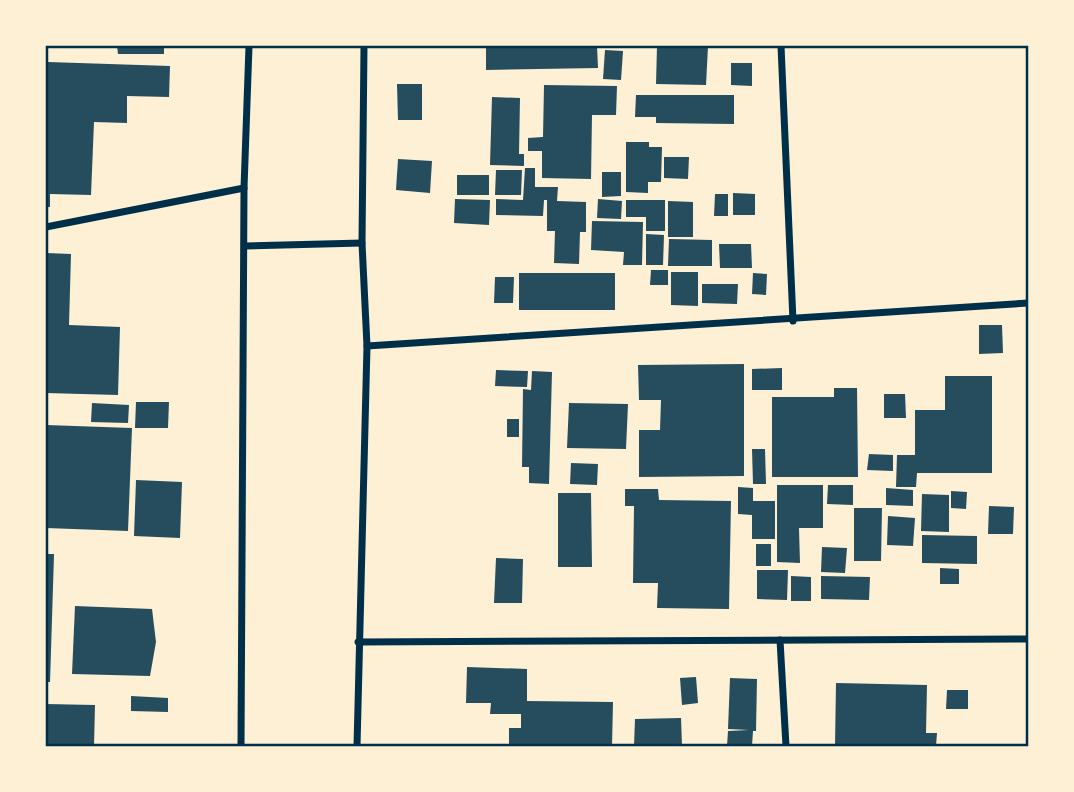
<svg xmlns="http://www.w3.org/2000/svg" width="1074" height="792" viewBox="0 0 1074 792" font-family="Jost,sans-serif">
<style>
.building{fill:#264d5e}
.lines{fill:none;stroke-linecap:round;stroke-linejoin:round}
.minor{stroke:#003049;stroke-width:7}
.neatline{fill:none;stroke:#003049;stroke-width:2.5}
</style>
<rect width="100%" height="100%" fill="#fdf0d5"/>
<!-- building -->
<g class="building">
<polygon points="117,46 164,46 164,54 118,54"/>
<polygon points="486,46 597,46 598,68 486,70"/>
<polygon points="657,46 708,46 706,85 656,84"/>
<polygon points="605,50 623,51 621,80 603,79"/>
<polygon points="48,62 170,66 169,97 127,96 127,123 94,122 91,195 50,194 50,207 46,207"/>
<polygon points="731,63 752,63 752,86 731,85"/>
<polygon points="397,84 422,84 422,120 398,120"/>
<polygon points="544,85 617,86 616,115 592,115 591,179 542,178 542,151 528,151 528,138 543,137"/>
<polygon points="636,95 734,95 734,124 656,123 656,117 635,117"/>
<polygon points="492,97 520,98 519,154 524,154 524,166 490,165"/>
<polygon points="626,142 649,142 649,147 662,147 661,182 648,182 648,193 626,192"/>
<polygon points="664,157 689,157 688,179 664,178"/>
<polygon points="398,159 432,161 430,193 396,190"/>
<polygon points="525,168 535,168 535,187 558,187 557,201 586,202 586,232 580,232 579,264 554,263 555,231 547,231 547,200 544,200 543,216 496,215 496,199 523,200"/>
<polygon points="496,170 522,170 521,195 495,195"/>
<polygon points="602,172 621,172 621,196 602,197"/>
<rect x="457" y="175" width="32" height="20"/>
<polygon points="733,193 755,194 755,215 733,215"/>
<polygon points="715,194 728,194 728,216 714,216"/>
<polygon points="455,199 490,200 489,225 454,223"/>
<polygon points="598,199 622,201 621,219 597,218"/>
<polygon points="626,200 665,200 665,231 646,231 646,217 626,217"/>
<polygon points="668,201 693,202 693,237 668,237"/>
<polygon points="592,221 643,222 642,265 623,265 624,252 591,250"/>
<polygon points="646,234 664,235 663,265 646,265"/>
<polygon points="669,239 712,240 712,266 668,266"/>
<polygon points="719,244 751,244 752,268 720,268"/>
<polygon points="46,253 71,254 69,325 120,327 118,395 46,393"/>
<polygon points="651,270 668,270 668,285 650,285"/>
<polygon points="671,272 698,272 698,306 671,305"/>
<rect x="519" y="273" width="96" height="37"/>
<polygon points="753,273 767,274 766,295 752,294"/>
<polygon points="495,277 514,277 513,303 494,303"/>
<polygon points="702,284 738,284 737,304 702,303"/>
<polygon points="979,325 1002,325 1003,353 979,354"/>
<polygon points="744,364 744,476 639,477 639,430 660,430 661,400 639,400 638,365"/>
<polygon points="782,368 782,390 752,390 752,369"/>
<polygon points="496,370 528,371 527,387 495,386"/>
<polygon points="532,371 552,372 549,484 529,483 529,467 522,467 523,389 531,390"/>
<polygon points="945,376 992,376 992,473 917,473 916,487 896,487 897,455 915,455 915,410 945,410"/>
<polygon points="834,388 857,388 858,477 772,477 772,397 834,397"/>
<polygon points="884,394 905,394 906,418 884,418"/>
<polygon points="136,402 169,402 168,428 135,428"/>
<polygon points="92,403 129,405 128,423 91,422"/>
<polygon points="569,403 628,404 626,449 567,448"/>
<rect x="507" y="419" width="12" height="18"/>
<polygon points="46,425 132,428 128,531 46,528"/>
<polygon points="752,449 765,449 766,484 753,484"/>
<polygon points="869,454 893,455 893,471 867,470"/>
<polygon points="571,463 598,464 597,485 570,484"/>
<polygon points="136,480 182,482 180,538 134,536"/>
<polygon points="777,485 823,485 823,528 799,528 800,563 777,562"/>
<polygon points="828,485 853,485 853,505 827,504"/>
<polygon points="738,487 753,488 753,501 775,501 775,539 752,539 752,515 738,514"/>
<polygon points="886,488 913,490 913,506 886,505"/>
<polygon points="625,489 658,489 659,500 731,501 729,609 657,608 658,583 633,583 634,506 625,506"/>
<polygon points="951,491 967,492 966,509 951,508"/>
<polygon points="558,493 591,493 592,567 558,567"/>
<polygon points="922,494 949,495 949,532 921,531"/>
<polygon points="989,506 1014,507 1013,534 988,534"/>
<polygon points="854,508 882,508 881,561 854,561"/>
<polygon points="888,516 915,518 913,546 887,545"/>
<polygon points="922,535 977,536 977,564 922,563"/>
<rect x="756" y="544" width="15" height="22"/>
<polygon points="822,547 847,548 845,573 821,572"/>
<polygon points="46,554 54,554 50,682 46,682"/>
<polygon points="496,558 523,559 522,603 494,603"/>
<polygon points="940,568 959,569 959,584 940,584"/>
<polygon points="757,570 788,570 787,600 757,599"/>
<polygon points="791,576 811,577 811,601 791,601"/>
<polygon points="821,576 870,577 869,600 821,599"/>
<polygon points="75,606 152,609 156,642 150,676 72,674"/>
<polygon points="467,667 527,669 527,701 613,702 612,746 509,746 509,728 521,728 521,714 490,714 491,703 466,703"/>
<polygon points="696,677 698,703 682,705 680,678"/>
<polygon points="730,678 757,679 756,731 753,731 752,746 727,746 728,731 749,730 728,729"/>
<polygon points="836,683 927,685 926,733 937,733 936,746 835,746"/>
<polygon points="947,690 968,690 968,709 946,709"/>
<polygon points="131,696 168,698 168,712 131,711"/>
<polygon points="46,704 95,705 94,746 46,746"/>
<polygon points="681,718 682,746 634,746 635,719"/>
</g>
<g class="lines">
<!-- minor -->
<g class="minor">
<polyline points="781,46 793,321"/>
<polyline points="46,227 244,188"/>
<polyline points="245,246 362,243"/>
<polyline points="367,346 1028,303"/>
<polyline points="780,640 786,746"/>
<polyline points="358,642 1028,639"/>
<polyline points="241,746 244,188 249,46"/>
<polyline points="357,746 367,346 362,243 364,46"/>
</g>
</g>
<!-- border -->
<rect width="1074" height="792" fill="none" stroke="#fdf0d5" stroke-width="94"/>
<rect x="47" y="47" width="980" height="698" class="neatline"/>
</svg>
